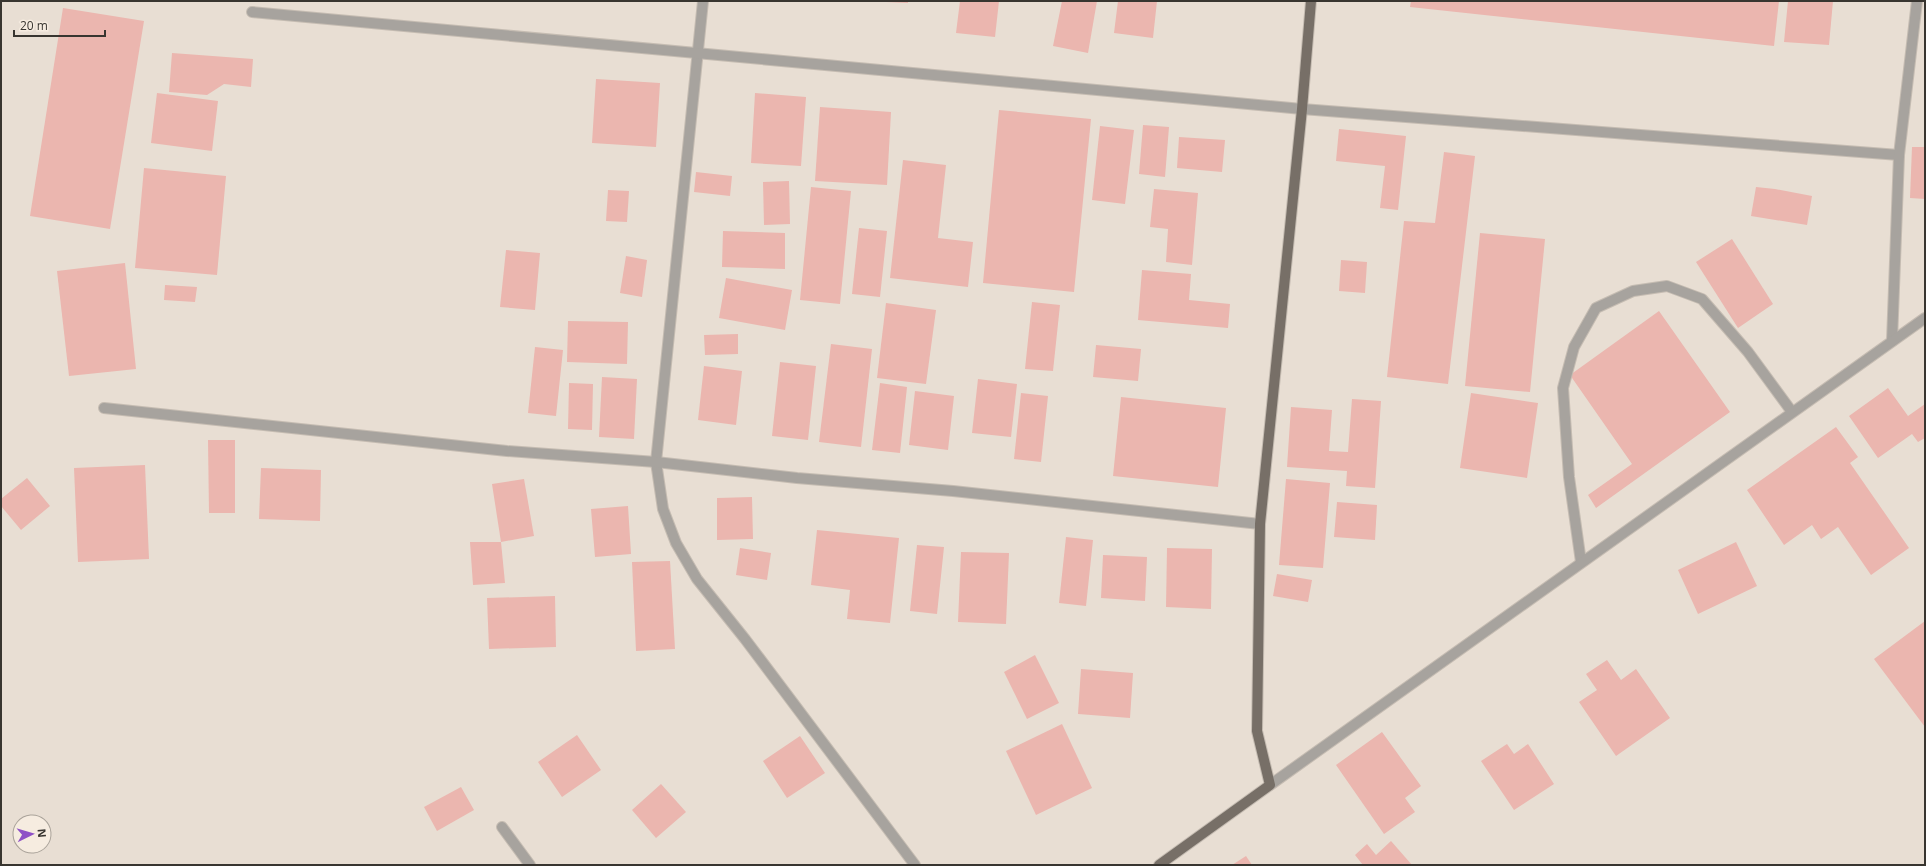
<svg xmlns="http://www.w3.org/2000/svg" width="1926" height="866" viewBox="0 0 1926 866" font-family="'Open Sans',sans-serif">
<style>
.building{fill:#ebb6af}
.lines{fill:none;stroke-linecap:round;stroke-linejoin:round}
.minor-casing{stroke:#c5bcb2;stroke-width:12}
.major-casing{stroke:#c5bcb2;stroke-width:12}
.minor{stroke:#a7a39e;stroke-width:10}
.major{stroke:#776f67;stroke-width:10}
</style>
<rect width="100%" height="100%" fill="#e8ded3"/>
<!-- building -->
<g class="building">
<polygon points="887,1 908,1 908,3 886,2"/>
<polygon points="960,1 999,1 995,37 956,33"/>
<polygon points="1062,1 1097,1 1088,53 1053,46"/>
<polygon points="1118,1 1157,1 1153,38 1114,33"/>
<polygon points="1411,1 1779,1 1774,46 1410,7"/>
<polygon points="1788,1 1833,1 1829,45 1784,42"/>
<polygon points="63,8 144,21 110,229 30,216"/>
<polygon points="172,53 253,59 251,87 224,84 207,95 169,92"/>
<polygon points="596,79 660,83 656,147 592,143"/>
<polygon points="157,93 218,101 212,151 151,143"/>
<polygon points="755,93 806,97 801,166 751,163"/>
<polygon points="820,107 891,112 887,185 815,181"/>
<polygon points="999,110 1091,119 1074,292 983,283"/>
<polygon points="1143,125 1169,127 1165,177 1139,174"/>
<polygon points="1100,126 1134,130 1125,204 1092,200"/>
<polygon points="1339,129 1406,136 1398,210 1380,208 1385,166 1336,161"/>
<polygon points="1179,137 1225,140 1222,172 1177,168"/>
<polygon points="1912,147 1925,147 1925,199 1910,198"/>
<polygon points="1444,152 1475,156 1448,384 1387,377 1404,221 1435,223"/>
<polygon points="903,160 946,165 938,238 973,242 968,287 890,278"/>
<polygon points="144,168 226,176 217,275 135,268"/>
<polygon points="696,172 732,176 730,196 694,192"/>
<polygon points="789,181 790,224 764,225 763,182"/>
<polygon points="811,187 851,191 840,304 800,300"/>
<polygon points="1756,187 1775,189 1812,196 1807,225 1751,216"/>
<polygon points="1154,189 1198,193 1192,265 1166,262 1168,229 1150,227"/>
<polygon points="608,190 629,191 627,222 606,221"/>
<polygon points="859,228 887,231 880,297 852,294"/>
<polygon points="723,231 785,233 785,269 722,267"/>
<polygon points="1480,233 1545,239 1530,392 1465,386"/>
<polygon points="1732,239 1773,304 1738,328 1696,262"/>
<polygon points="506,250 540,253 535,310 500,307"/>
<polygon points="626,256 647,260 642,297 620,293"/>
<polygon points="1341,260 1367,262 1365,293 1339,291"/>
<polygon points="125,263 136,369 69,376 57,271"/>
<polygon points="1142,270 1191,274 1189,300 1230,304 1228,328 1138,320"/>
<polygon points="726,278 792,290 785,330 719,318"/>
<polygon points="165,285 197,287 195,302 164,300"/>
<polygon points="1032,302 1060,305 1053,371 1025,369"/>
<polygon points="886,303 936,310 926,384 877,378"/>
<polygon points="1659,311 1730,412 1596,508 1588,495 1632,464 1570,375"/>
<polygon points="568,321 628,322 627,364 567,362"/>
<polygon points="738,334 738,354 705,355 704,335"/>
<polygon points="831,344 872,349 861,447 819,442"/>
<polygon points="1096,345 1141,349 1138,381 1093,377"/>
<polygon points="535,347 563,350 556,416 528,413"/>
<polygon points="780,362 816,366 808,440 772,436"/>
<polygon points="704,366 742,371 736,425 698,420"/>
<polygon points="602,377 637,379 634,439 599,437"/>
<polygon points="978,379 1017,384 1011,437 972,433"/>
<polygon points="569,383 593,384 592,430 568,429"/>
<polygon points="880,383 907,387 900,453 872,450"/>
<polygon points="1888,388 1908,416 1925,404 1925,438 1918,442 1912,434 1878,458 1849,416"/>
<polygon points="915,391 954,396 948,450 909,445"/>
<polygon points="1021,393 1048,396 1041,462 1014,459"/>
<polygon points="1471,393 1538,403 1527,478 1460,468"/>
<polygon points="1121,397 1226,408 1218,487 1113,476"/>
<polygon points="1352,399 1381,401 1375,488 1346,486 1347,471 1287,467 1291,407 1332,410 1329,451 1348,452"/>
<polygon points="1836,427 1858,457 1850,463 1909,548 1871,575 1838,527 1821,539 1812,525 1784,545 1747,490"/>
<polygon points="208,440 235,440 235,513 209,513"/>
<polygon points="145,465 149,559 78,562 74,468"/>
<polygon points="261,468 321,470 320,521 259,519"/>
<polygon points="27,478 50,506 21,530 1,506 1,499"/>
<polygon points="524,479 534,536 501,542 492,484"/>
<polygon points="1286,479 1330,483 1323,568 1279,565"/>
<polygon points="752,497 753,539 717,540 717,498"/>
<polygon points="1337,502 1377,505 1375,540 1334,537"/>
<polygon points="628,506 631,554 595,557 591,509"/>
<polygon points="817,530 899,538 890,623 847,619 850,590 811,585"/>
<polygon points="1066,537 1093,540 1086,606 1059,603"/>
<polygon points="470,542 501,542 505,583 473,585"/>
<polygon points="1736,542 1757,586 1698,614 1678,570"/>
<polygon points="917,545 944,547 937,614 910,611"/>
<polygon points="740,548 771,553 767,580 736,575"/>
<polygon points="1167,548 1212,549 1211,609 1166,607"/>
<polygon points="961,552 1009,553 1006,624 958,622"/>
<polygon points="1103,555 1147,557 1145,601 1101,598"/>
<polygon points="670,561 675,649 636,651 632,562"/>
<polygon points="1277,574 1312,580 1308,602 1273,596"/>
<polygon points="555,596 556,647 489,649 487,598"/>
<polygon points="1925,621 1925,727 1874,659"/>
<polygon points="1035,655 1059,703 1027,719 1004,672"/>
<polygon points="1607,660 1621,680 1636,669 1670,718 1616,756 1579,702 1597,690 1586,674"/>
<polygon points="1081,669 1133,673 1130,718 1078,714"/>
<polygon points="1062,724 1092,788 1036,815 1006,751"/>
<polygon points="1382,732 1421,786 1405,798 1415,812 1384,834 1336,765"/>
<polygon points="577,735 601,770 562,797 538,762"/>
<polygon points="800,736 825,773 787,798 763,761"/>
<polygon points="1507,744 1514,754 1528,744 1554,784 1514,810 1481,761"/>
<polygon points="661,784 686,812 656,838 632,810"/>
<polygon points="461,787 474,810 437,831 424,807"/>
<polygon points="1391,841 1412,865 1363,865 1355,855 1367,844 1376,855"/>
<polygon points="1246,856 1252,865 1232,865"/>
</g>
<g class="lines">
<!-- minor casing -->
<g class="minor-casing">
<g id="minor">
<polyline points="703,1 656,462 663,509 676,543 697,579 745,639 915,865"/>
<polyline points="252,12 1302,109 1899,155"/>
<polyline points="1892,341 1899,155 1917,1"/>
<polyline points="104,408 507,451 656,462 797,478 953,491 1260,524"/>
<polyline points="1581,562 1569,477 1563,388 1574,347 1596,308 1633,291 1667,286 1702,299 1748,352 1792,412"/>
<polyline points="1270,785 1925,318"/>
<polyline points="502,827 530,865"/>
</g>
</g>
<!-- major casing -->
<g class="major-casing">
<polyline id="major" points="1159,865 1270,785 1257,731 1260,524 1302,109 1311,1"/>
</g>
<!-- minor -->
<use href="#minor" class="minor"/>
<!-- major -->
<use href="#major" class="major"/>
</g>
<!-- border -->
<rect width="1926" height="866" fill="none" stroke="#383530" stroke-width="4"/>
<!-- north arrow -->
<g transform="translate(32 834) rotate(85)"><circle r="19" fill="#f6ece0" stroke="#aaa39a"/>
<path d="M0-3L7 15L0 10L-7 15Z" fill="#8e50c6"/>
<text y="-6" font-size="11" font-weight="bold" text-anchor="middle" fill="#383530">N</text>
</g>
<!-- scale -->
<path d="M14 30v6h91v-6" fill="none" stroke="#383530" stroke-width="2"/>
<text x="20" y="30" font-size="12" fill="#383530" stroke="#f6ece0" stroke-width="3" paint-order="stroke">20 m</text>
</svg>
